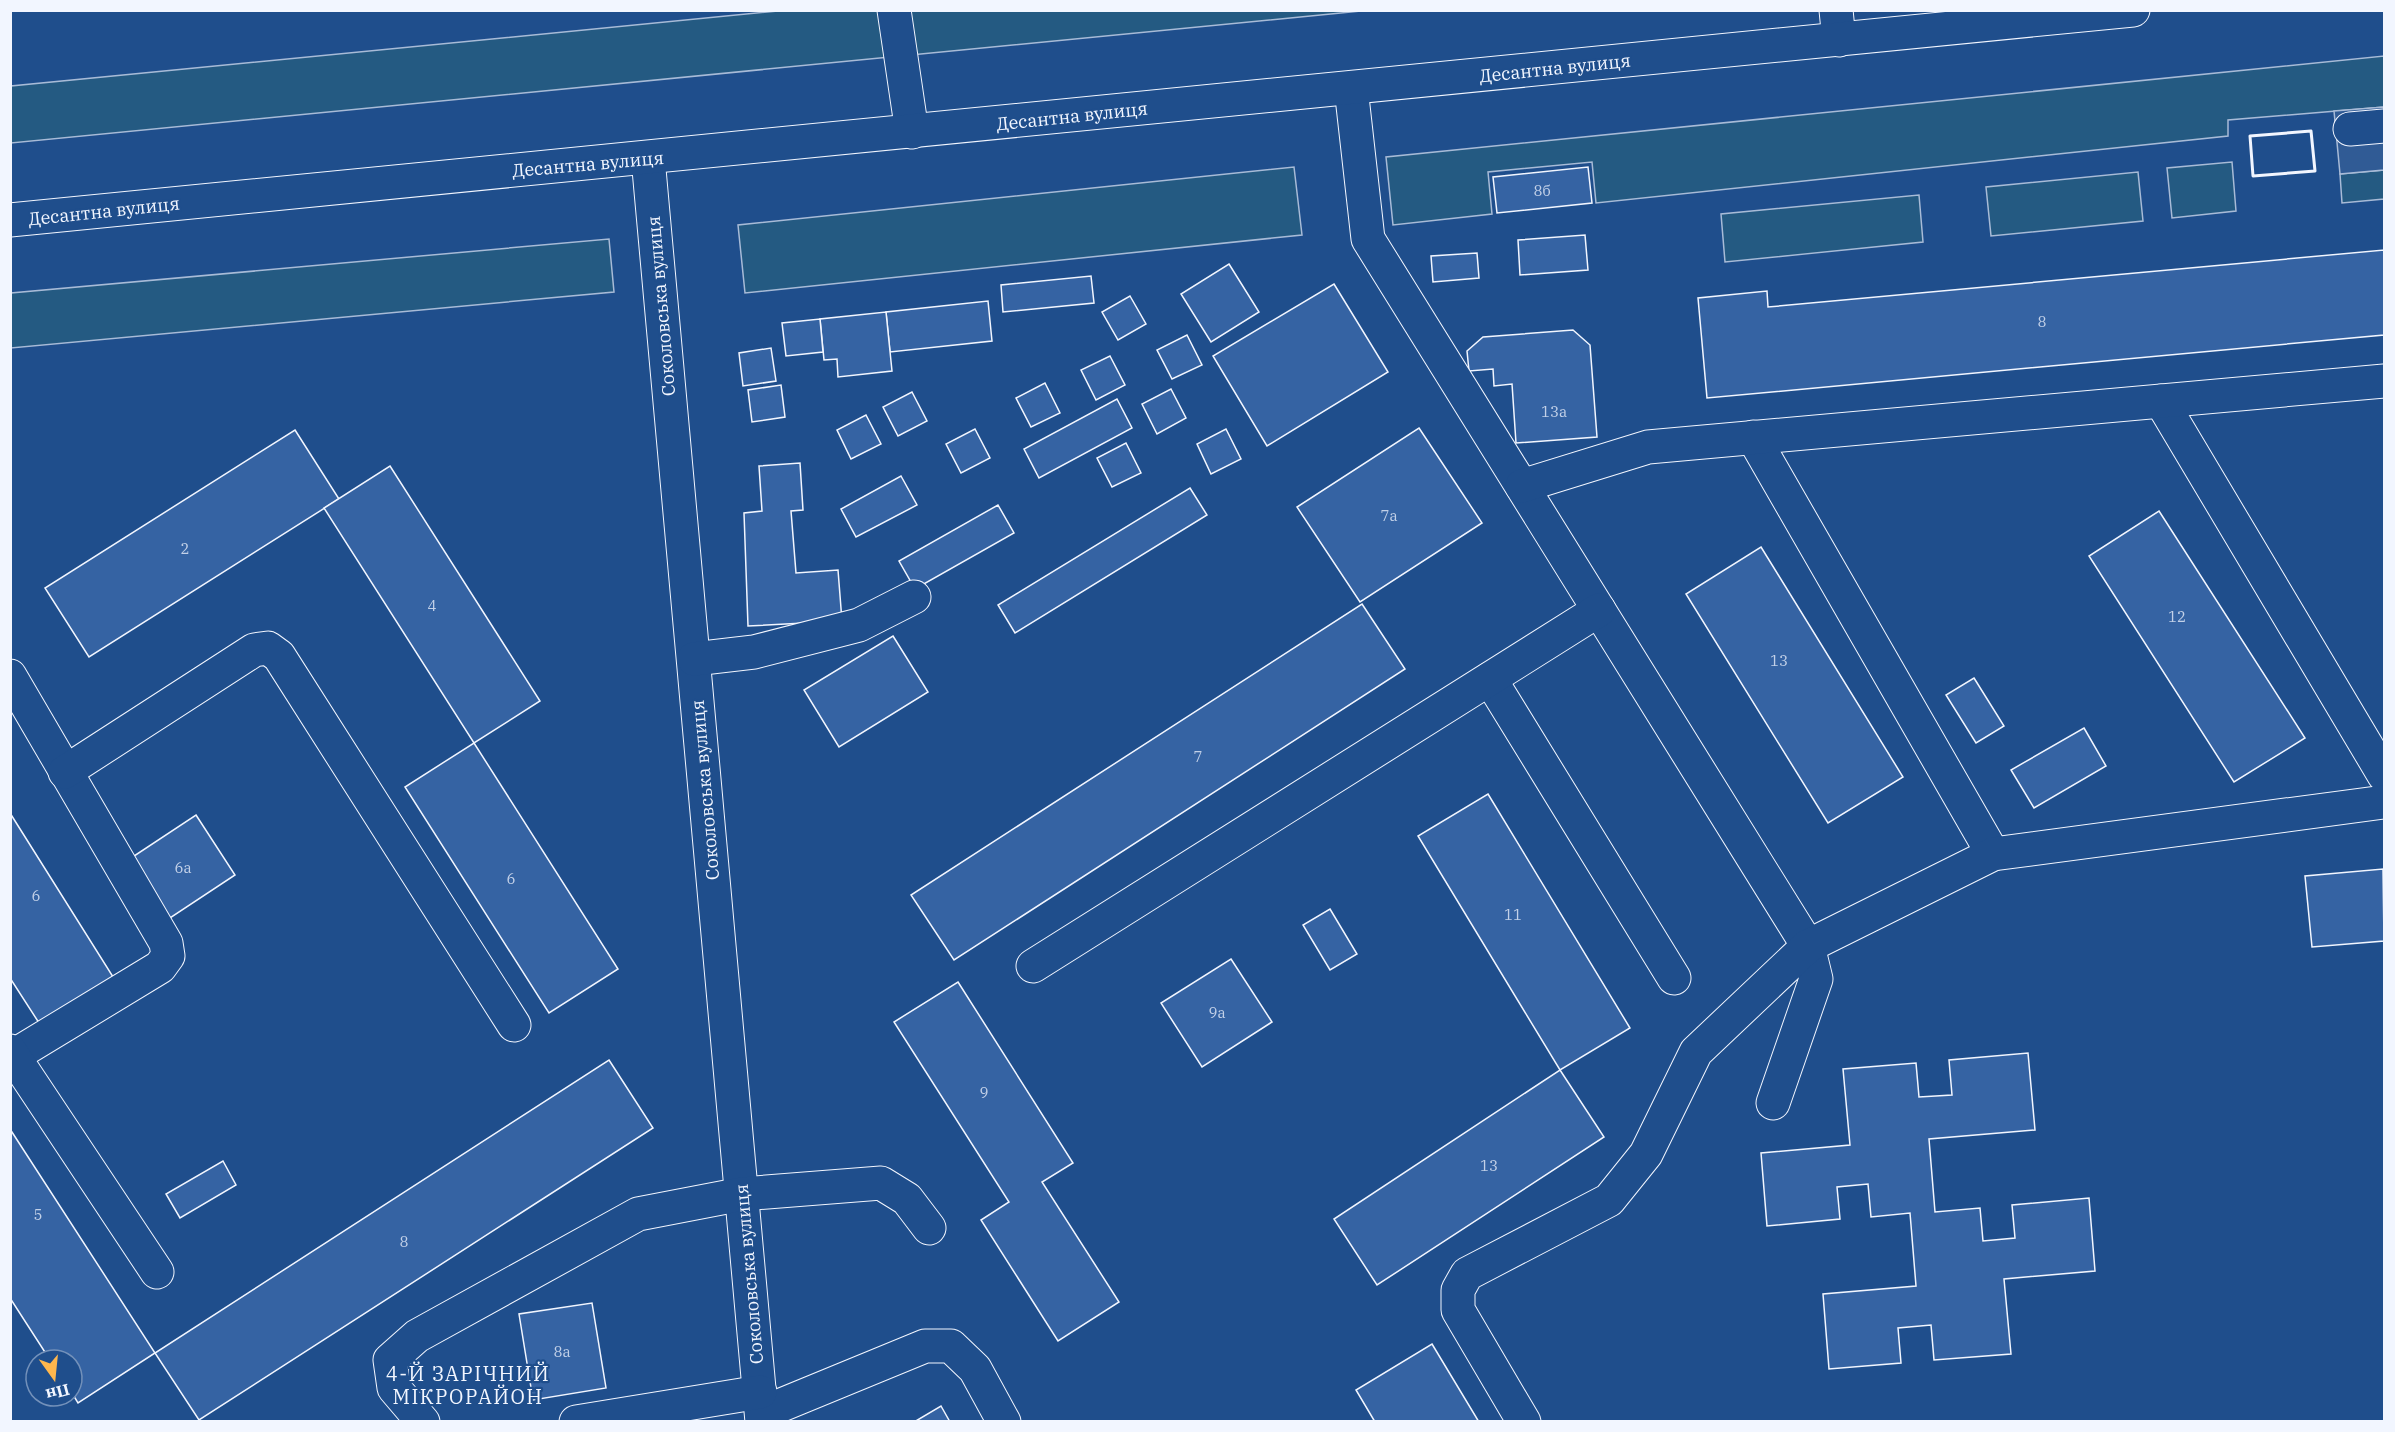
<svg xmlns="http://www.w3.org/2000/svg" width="2395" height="1432" viewBox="0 0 2395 1432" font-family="'IBM Plex Serif',serif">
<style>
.green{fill:#245a82;stroke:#a8bbd7;stroke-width:1.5}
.parking{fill:#305b95;stroke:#a8bbd7;stroke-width:1.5}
.building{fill:#3563a3;stroke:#f2f6ff;stroke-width:1.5}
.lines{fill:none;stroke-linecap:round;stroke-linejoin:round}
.minor-casing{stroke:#f2f6ff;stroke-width:35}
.major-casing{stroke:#f2f6ff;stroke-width:35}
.minor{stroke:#1f4e8c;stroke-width:33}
.major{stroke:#1f4e8c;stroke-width:33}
.wall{stroke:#f2f6ff;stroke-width:3}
.labels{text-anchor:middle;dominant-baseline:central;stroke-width:4.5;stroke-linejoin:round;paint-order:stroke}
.number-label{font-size:15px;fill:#c3d1e8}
.street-label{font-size:18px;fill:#f2f6ff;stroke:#1f4e8c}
.neighbourhood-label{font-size:20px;letter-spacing:1.5px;fill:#f2f6ff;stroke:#1f4e8c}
</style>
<rect width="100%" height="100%" fill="#1f4e8c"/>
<!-- green -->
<g class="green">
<polygon points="778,11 1361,11 11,143 11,86"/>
<polygon points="2384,56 2384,107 2228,120 2228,136 1596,203 1592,162 1488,172 1492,214 1393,225 1386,157"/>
<polygon points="2232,162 2236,211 2172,218 2167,168"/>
<polygon points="1294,167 1302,235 745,293 738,225"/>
<polygon points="2384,170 2384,199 2342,203 2340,174"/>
<polygon points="2138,172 2143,221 1991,236 1986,187"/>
<polygon points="1919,195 1923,242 1725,262 1721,214"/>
<polygon points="609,239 614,292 11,348 11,293"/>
</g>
<!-- parking -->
<polygon class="parking" points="2384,107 2384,170 2340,174 2334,111"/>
<!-- building -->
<g class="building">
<polygon points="1588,167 1592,203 1497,213 1493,177"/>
<polygon points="1585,235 1588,270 1520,275 1518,240"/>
<polygon points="2384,250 2384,335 1707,398 1698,298 1767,291 1768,307"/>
<polygon points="1477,253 1479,278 1433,282 1431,256"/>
<polygon points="1229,264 1259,312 1211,342 1181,294"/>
<polygon points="1091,276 1094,303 1003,312 1001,285"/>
<polygon points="1334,284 1388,372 1267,446 1213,356"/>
<polygon points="1130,296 1146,324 1118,340 1102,312"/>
<polygon points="988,301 992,341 890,352 886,312"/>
<polygon points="886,312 892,371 838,377 837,359 824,360 820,319"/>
<polygon points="820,319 823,352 786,356 782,323"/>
<polygon points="1573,330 1590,345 1597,437 1516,443 1512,384 1494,386 1493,369 1469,371 1467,351 1483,337"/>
<polygon points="1187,335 1202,365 1172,379 1157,350"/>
<polygon points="771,348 776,381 743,386 739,353"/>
<polygon points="1110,356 1125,385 1096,400 1081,370"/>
<polygon points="1045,383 1060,413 1031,427 1016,398"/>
<polygon points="781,385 785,417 752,422 748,390"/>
<polygon points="1171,389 1186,418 1157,434 1142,404"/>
<polygon points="912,392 927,421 898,436 883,407"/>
<polygon points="1117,399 1132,428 1039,478 1024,449"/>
<polygon points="866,415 881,444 851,459 837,430"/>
<polygon points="1419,428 1482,523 1360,602 1297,507"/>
<polygon points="975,429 990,458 961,473 946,444"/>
<polygon points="1226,429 1241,459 1211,474 1197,444"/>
<polygon points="295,430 339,499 89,657 45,588"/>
<polygon points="1126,443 1141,473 1112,487 1097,458"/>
<polygon points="800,463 803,510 791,511 796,573 838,570 842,621 748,626 744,513 762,511 759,466"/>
<polygon points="390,466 540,701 474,743 324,508"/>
<polygon points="901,476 917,505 856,537 841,509"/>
<polygon points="1190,488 1207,515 1015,633 998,605"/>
<polygon points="998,505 1014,533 915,589 899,561"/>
<polygon points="2159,511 2305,738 2234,782 2089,556"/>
<polygon points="1761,547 1903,777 1828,823 1686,594"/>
<polygon points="1362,604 1405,669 954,960 911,895"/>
<polygon points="893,636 928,692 839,747 804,690"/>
<polygon points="1974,678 2004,726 1976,743 1946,695"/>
<polygon points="2084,728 2106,766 2034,808 2011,770"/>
<polygon points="474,743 618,969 549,1013 405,787"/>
<polygon points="1488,794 1630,1028 1560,1070 1418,836"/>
<polygon points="10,813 115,980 41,1026 10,978"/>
<polygon points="196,815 235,875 170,918 131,858"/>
<polygon points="2383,869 2384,941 2312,947 2305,876"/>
<polygon points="1330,909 1357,954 1330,970 1303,925"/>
<polygon points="1231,959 1272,1022 1202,1067 1161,1003"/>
<polygon points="958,982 1073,1163 1042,1182 1119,1302 1058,1341 981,1220 1009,1202 894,1022"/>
<polygon points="2028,1053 2035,1130 1929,1139 1935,1212 1980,1208 1983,1241 2015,1238 2012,1205 2089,1198 2095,1271 2004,1279 2011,1354 1934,1360 1931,1325 1898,1328 1901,1363 1829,1369 1823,1294 1916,1286 1910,1213 1871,1217 1868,1184 1837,1187 1840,1219 1767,1226 1761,1153 1850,1145 1843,1069 1916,1063 1919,1097 1952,1095 1949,1060"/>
<polygon points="609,1060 653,1128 199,1420 155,1353"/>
<polygon points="1560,1070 1604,1137 1377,1285 1334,1219"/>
<polygon points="10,1129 155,1353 78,1403 72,1393 72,1360 50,1360 10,1298"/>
<polygon points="223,1161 236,1185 180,1218 166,1194"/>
<polygon points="592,1303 606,1388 533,1400 519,1314"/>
<polygon points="1432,1344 1479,1422 1375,1422 1356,1390"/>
<polygon points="941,1406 950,1422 914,1422"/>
</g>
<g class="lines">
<!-- minor casing -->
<g class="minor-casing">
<g id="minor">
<polyline points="894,10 912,132"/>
<polyline points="1836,10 1839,40"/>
<polyline points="1351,88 1368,239 1808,946 1816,979 1773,1103"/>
<polyline points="2350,129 2384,126"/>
<polyline points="648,158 762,1422"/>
<polyline points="2161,401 2384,775"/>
<polyline points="1753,437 1993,854"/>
<polyline points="1522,486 1648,447 2384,381"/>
<polyline points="694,659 754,652 859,625 914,597"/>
<polyline points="10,676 166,943 168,956 160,967 10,1058"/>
<polyline points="1490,679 1674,978"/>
<polyline points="65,772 254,650 268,648 279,656 514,1025"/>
<polyline points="1033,966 1599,610"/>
<polyline points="10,1051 157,1272"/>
<polyline points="762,1413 925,1346 951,1346 975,1369 1004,1422"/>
<polyline points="423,1422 394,1388 390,1360 417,1336 638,1214 742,1194 881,1183 907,1199 929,1228"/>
<polyline points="576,1422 760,1392"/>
<polyline points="1524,1422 1458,1310 1458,1290 1467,1274 1609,1200 1646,1154 1696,1052 1808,946 1993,854 2384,802"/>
</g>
</g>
<!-- major casing -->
<g class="major-casing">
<polyline id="major" points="10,220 2133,10"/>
</g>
<!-- minor -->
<use href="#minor" class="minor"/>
<!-- major -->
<use href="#major" class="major"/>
<!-- wall -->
<polygon class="wall" points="2311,131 2315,171 2253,176 2250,136"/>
</g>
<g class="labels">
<!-- number labels -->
<g class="number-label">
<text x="1542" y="190">8б</text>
<text x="2042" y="321">8</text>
<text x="1554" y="411">13а</text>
<text x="1389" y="515">7а</text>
<text x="185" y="548">2</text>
<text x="432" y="605">4</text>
<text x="2177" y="616">12</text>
<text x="1779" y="660">13</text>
<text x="1198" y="756">7</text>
<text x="183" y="867">6а</text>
<text x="511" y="878">6</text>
<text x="36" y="895">6</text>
<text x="1513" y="914">11</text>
<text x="1217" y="1012">9а</text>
<text x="984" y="1092">9</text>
<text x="1489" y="1165">13</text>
<text x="38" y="1214">5</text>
<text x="404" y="1241">8</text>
<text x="562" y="1351">8а</text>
</g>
<!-- street labels -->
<g class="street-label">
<text transform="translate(1555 68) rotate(-6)">Десантна вулиця</text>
<text transform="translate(1072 116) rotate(-6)">Десантна вулиця</text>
<text transform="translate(588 164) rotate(-5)">Десантна вулиця</text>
<text transform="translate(104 211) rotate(-6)">Десантна вулиця</text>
<text transform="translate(661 306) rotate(-95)">Соколовська вулиця</text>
<text transform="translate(705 790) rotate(-95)">Соколовська вулиця</text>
<text transform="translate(749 1274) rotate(-95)">Соколовська вулиця</text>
</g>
<!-- neighbourhood labels -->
<g class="neighbourhood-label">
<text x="468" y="1373">4-Й ЗАРІЧНИЙ<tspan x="468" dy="23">МІКРОРАЙОН</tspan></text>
</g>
</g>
<!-- border -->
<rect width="2395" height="1432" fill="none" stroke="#f2f6ff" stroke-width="24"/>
<!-- north arrow -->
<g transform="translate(54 1378) rotate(165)"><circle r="28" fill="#1f4e8c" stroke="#7391ba" stroke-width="1.5"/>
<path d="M0-4.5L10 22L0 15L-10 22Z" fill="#ffb74d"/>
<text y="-9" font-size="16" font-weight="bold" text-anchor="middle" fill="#f2f6ff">Пн</text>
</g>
</svg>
